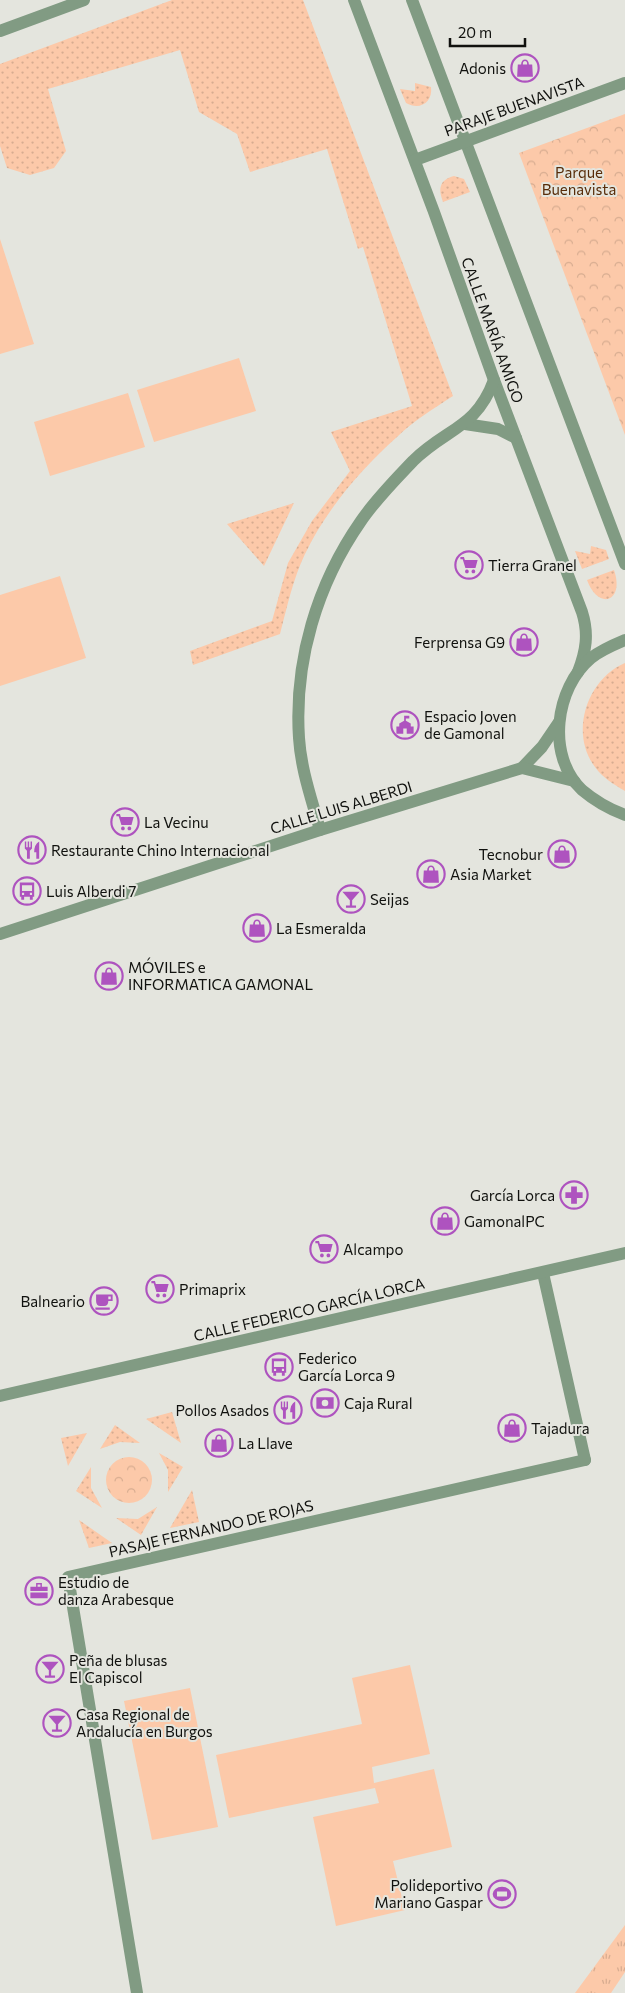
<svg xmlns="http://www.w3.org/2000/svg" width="625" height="1993" viewBox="0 0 625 1993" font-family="Commissioner,sans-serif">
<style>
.grass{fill:url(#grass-tufts)}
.park{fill:url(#park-crowns)}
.garden{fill:url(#garden-dots)}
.pitch{fill:#fcc9a9}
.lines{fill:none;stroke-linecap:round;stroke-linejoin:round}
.pedestrian{stroke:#819b83;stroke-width:12}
.minor{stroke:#819b83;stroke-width:12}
.labels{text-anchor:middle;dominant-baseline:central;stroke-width:4;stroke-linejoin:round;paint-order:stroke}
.poi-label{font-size:15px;fill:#10110e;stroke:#e4e5de;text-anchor:start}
.street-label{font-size:15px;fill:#10110e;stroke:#e4e5de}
.park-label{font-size:15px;fill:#582c09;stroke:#e4e5de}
</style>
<defs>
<pattern id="grass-tufts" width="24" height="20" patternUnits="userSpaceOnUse" patternTransform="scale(1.25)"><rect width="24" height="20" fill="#fcc9a9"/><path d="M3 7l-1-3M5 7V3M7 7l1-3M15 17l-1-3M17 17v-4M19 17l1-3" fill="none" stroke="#d7ac90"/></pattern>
<pattern id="park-crowns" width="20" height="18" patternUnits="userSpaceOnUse" patternTransform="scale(1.25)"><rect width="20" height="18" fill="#fcc9a9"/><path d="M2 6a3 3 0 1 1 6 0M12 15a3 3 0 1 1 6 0" fill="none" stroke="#d7ac90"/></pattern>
<pattern id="garden-dots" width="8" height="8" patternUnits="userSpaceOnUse" patternTransform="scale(1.25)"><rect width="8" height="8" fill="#fcc9a9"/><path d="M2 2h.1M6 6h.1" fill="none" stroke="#d7ac90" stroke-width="1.8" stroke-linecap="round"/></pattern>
</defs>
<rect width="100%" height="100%" fill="#e4e5de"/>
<!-- grass -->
<polygon class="grass" points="625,1925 625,1972 611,1993 575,1993"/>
<!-- park -->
<g class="park">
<polygon points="625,114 625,435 519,153"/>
<circle cx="129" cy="1480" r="23"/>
</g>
<!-- garden -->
<g class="garden">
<path d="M172 0H303L453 396C433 409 413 421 397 437 361 469 326 510 305 554 293 579 287 607 280 634L193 665 190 651 272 621 288 563 312 521 350 471 331 432 412 406 363 247 358 249 327 149 250 172 237 134 199 112 180 50 48 89 66 151 54 168 30 175 7 168 0 146V64Z"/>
<path d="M415 83 431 87C433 102 420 111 406 103L400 89 415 91Z"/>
<path d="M454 176 464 179 470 192 443 202C438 189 439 180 454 176Z"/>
<polygon points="294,503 264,566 227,524"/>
<polygon points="591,546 606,550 609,559 582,569 575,551 590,554"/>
<path d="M614 570C625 602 598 611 587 580Z"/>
<path d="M625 663V791C613 784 603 778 595 767 569 733 587 679 625 663Z"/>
<polygon points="172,1412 181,1443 146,1419"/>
<polygon points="115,1425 140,1443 120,1442 100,1449"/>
<polygon points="87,1433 68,1466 61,1438"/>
<polygon points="159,1453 183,1467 168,1492 168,1470"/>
<polygon points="91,1467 91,1488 102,1508 76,1491"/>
<polygon points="192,1490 199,1522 170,1528"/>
<polygon points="157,1507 141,1535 116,1518 138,1519"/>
<polygon points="79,1520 112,1543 89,1548"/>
</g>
<!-- pitch -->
<g class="pitch">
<polygon points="0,239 34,344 0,354"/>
<polygon points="239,358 256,411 154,442 137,390"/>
<polygon points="128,393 145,447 50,476 34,422"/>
<polygon points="60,576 86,658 0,686 0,595"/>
<polygon points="410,1665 430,1754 372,1767 374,1783 434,1769 452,1847 393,1861 405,1910 336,1926 313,1817 379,1803 375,1788 229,1818 216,1755 362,1724 352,1678"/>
<polygon points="190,1688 218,1827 152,1840 124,1701"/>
</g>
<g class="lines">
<!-- pedestrian -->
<polyline class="pedestrian" points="137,1993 68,1577 585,1460"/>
<!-- minor -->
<g class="minor">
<path d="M354 0 434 212 494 380 582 612C589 634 586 651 578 672"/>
<polyline points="412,0 625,564"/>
<polyline points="0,31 84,0"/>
<polyline points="415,160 625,83"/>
<polyline points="465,424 498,429 516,438"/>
<path d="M625 640C613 645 601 650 591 658 555 688 546 756 582 790 595 801 609 809 625 815"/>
<polyline points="522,768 542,747 559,722"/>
<path d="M320 830C312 800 301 770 299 738 294 661 317 584 361 521 376 499 395 480 413 461 446 428 476 429 494 380"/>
<polyline points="0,934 320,830 522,768 574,781"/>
<polyline points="543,1273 585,1460"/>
<polyline points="0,1396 625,1253"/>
</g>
</g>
<!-- icons -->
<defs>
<g id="shop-ring" transform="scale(1.4375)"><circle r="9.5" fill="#e4e5de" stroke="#ae53bf" stroke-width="1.5"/><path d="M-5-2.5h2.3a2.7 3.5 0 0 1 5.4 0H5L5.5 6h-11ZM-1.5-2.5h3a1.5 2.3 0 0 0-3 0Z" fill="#ae53bf"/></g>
<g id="supermarket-ring" transform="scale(1.4375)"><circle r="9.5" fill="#e4e5de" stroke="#ae53bf" stroke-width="1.5"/><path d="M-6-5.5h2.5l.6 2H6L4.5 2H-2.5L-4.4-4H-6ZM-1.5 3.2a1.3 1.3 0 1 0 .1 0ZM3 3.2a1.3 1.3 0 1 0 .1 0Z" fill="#ae53bf"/></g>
<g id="civic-ring" transform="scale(1.4375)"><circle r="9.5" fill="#e4e5de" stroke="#ae53bf" stroke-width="1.5"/><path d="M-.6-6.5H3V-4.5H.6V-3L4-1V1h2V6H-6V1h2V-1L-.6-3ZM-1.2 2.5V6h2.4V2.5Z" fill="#ae53bf"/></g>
<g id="restaurant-ring" transform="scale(1.4375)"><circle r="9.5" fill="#e4e5de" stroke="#ae53bf" stroke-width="1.5"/><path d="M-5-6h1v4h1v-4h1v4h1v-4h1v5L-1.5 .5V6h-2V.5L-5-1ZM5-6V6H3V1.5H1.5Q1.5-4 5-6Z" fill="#ae53bf"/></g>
<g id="bus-ring" transform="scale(1.4375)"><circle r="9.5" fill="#e4e5de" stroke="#ae53bf" stroke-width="1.5"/><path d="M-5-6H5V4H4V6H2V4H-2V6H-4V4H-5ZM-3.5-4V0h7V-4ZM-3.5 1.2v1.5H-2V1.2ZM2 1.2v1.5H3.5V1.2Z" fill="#ae53bf"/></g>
<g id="bar-ring" transform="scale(1.4375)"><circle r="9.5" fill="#e4e5de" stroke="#ae53bf" stroke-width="1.5"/><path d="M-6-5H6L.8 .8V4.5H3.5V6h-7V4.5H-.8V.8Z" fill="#ae53bf"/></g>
<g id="pharmacy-ring" transform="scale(1.4375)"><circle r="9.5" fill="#e4e5de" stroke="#ae53bf" stroke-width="1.5"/><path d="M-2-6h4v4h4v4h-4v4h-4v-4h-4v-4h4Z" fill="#ae53bf"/></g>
<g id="cafe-ring" transform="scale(1.4375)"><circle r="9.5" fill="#e4e5de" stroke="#ae53bf" stroke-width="1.5"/><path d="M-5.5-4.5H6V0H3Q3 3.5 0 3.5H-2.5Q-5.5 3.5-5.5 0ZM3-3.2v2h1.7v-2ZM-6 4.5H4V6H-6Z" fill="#ae53bf"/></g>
<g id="bank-ring" transform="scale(1.4375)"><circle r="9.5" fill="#e4e5de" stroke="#ae53bf" stroke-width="1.5"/><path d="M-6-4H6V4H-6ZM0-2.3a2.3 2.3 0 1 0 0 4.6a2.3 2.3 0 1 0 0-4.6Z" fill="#ae53bf"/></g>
<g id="office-ring" transform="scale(1.4375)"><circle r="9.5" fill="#e4e5de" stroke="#ae53bf" stroke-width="1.5"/><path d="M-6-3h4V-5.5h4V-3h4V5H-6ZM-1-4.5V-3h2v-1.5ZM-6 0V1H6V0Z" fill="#ae53bf"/></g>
<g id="stadium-ring" transform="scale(1.4375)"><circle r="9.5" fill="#e4e5de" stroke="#ae53bf" stroke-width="1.5"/><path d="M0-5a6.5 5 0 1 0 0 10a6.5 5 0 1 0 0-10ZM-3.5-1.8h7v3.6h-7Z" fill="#ae53bf"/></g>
</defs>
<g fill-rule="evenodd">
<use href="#shop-ring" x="525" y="68"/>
<use href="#supermarket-ring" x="469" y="565"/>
<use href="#shop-ring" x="524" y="642"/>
<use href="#civic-ring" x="405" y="725"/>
<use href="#supermarket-ring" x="125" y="822"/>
<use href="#restaurant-ring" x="32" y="850"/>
<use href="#shop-ring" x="562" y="854"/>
<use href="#shop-ring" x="431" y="874"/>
<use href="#bus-ring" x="27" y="891"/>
<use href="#bar-ring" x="351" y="899"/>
<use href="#shop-ring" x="257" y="928"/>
<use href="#shop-ring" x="109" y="976"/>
<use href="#pharmacy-ring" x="574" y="1195"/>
<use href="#shop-ring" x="445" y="1221"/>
<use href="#supermarket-ring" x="324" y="1249"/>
<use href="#supermarket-ring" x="160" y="1289"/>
<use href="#cafe-ring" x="104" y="1301"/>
<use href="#bus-ring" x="279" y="1367"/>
<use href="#bank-ring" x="325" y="1403"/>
<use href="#restaurant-ring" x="288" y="1410"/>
<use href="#shop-ring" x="512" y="1428"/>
<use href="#shop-ring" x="219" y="1443"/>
<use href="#office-ring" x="39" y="1591"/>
<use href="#bar-ring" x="50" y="1669"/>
<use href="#bar-ring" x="57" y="1723"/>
<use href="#stadium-ring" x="502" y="1894"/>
</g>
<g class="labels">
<!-- poi labels -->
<g class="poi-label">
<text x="506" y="68" text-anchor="end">Adonis</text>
<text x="488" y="565">Tierra Granel</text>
<text x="505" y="642" text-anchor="end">Ferprensa G9</text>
<text x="424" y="716">Espacio Joven<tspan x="424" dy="17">de Gamonal</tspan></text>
<text x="144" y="822">La Vecinu</text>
<text x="51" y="850">Restaurante Chino Internacional</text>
<text x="543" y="854" text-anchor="end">Tecnobur</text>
<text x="450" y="874">Asia Market</text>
<text x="46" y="891">Luis Alberdi 7</text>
<text x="370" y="899">Seijas</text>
<text x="276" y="928">La Esmeralda</text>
<text x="128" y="967">MÓVILES e<tspan x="128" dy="17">INFORMATICA GAMONAL</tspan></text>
<text x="555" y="1195" text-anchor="end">García Lorca</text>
<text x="464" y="1221">GamonalPC</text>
<text x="343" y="1249">Alcampo</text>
<text x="179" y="1289">Primaprix</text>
<text x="85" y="1301" text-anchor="end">Balneario</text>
<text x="298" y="1358">Federico<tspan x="298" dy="17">García Lorca 9</tspan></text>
<text x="344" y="1403">Caja Rural</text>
<text x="269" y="1410" text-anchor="end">Pollos Asados</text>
<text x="531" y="1428">Tajadura</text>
<text x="238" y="1443">La Llave</text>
<text x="58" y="1582">Estudio de<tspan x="58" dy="17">danza Arabesque</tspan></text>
<text x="69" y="1660">Peña de blusas<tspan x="69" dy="17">El Capiscol</tspan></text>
<text x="76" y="1714">Casa Regional de<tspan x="76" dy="17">Andalucía en Burgos</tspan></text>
<text x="483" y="1885" text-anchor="end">Polideportivo<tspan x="483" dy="17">Mariano Gaspar</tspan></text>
</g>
<!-- street labels -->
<g class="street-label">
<text transform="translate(514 106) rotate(-20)">PARAJE BUENAVISTA</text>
<text transform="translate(493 330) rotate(70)">CALLE MARÍA AMIGO</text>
<text transform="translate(341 807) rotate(-17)">CALLE LUIS ALBERDI</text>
<text transform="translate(309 1309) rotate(-13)">CALLE FEDERICO GARCÍA LORCA</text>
<text transform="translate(211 1528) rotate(-13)">PASAJE FERNANDO DE ROJAS</text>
</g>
<!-- park labels -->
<g class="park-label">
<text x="579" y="172">Parque<tspan x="579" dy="17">Buenavista</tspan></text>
</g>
</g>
<!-- scale -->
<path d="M450 38v8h75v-8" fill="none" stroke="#10110e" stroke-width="2.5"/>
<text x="458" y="38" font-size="15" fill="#10110e" stroke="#e4e5de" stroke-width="4" paint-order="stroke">20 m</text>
</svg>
